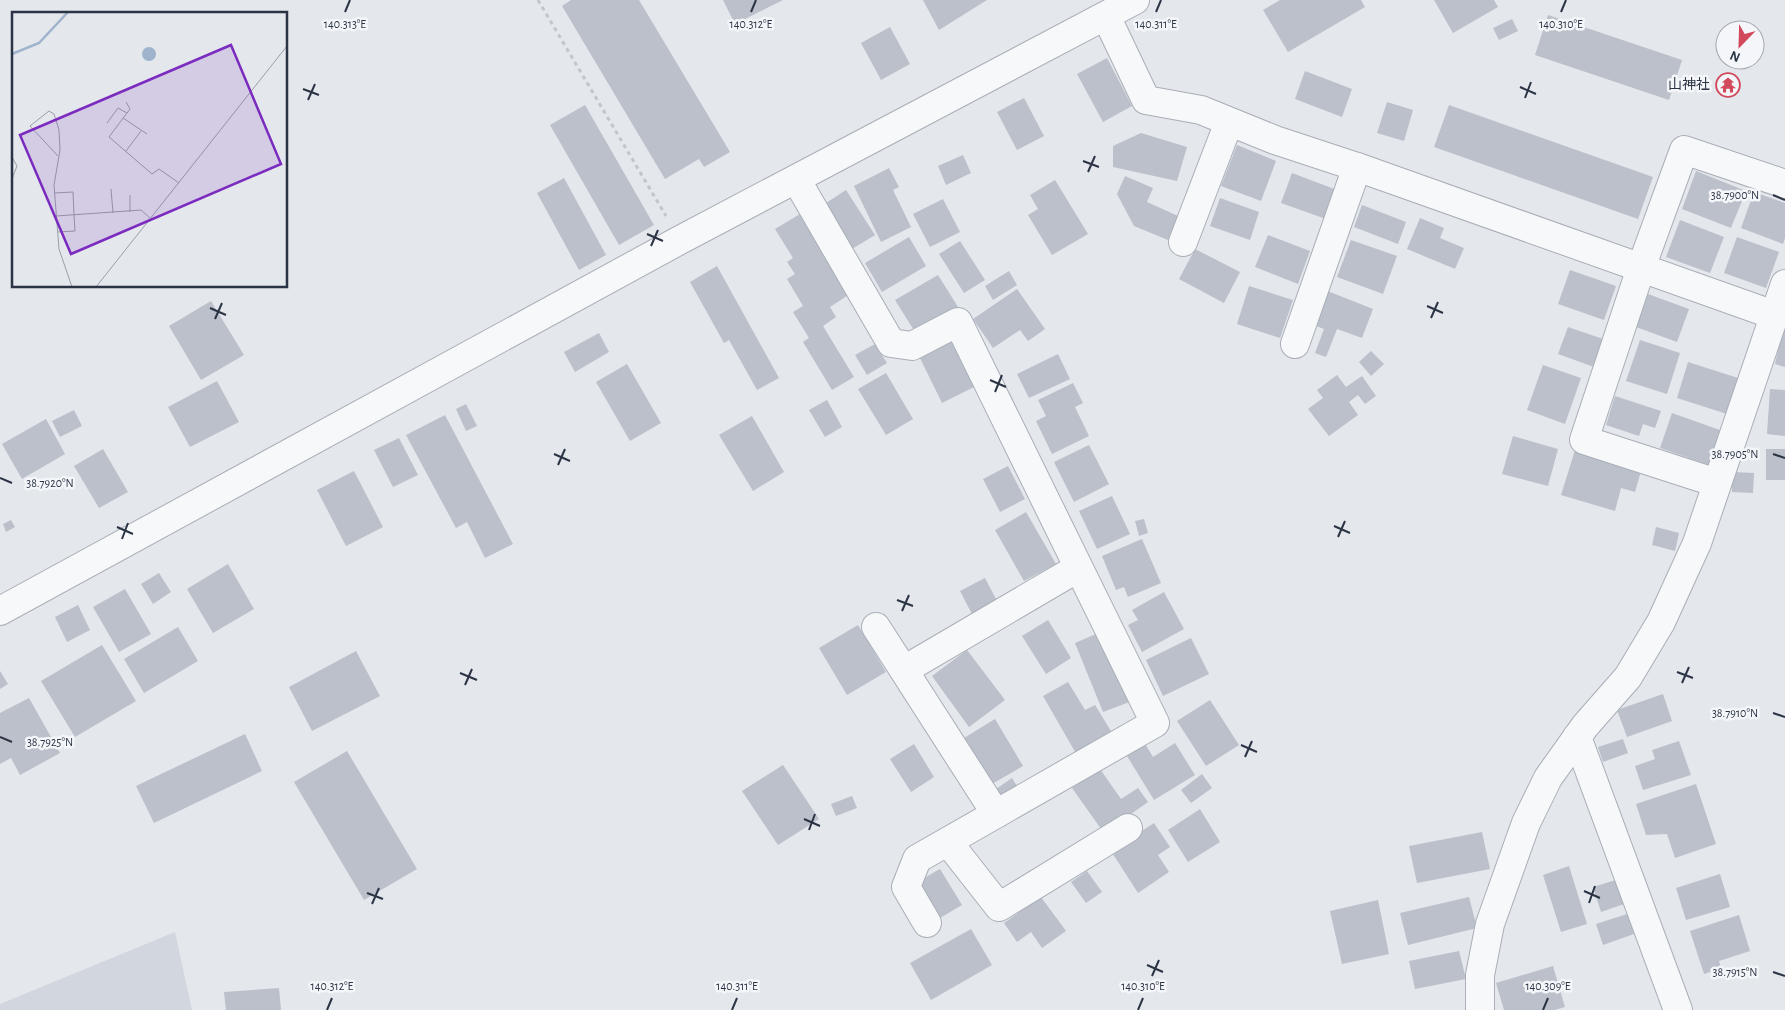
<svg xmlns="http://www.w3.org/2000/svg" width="1785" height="1010" viewBox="0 0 1785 1010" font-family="'Alegreya Sans','Noto Sans JP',sans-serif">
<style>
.built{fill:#d2d6de}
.building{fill:#bbc0ca}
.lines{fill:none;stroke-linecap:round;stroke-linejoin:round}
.minor-casing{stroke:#a9aeb7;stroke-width:30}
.path{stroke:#c2c5cb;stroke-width:3;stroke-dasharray:4 4;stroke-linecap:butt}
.minor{stroke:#f7f8fa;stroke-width:28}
.ticks{fill:none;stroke:#2b3445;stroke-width:2}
.labels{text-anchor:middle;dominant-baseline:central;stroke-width:5;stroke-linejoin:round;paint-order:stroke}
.poi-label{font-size:14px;fill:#2b3445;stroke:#f4f6f9;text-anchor:end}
.inset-river{fill:none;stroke:#9fb4cc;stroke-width:2.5}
.inset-road{fill:none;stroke:#9a9fa9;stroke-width:1}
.view{fill:#7b2cbf;fill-opacity:0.15;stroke:#7b2cbf;stroke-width:2.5}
.inset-edge{fill:none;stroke:#2b3445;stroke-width:2.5}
.ticks-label{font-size:12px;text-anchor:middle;fill:#2b3445;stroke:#f4f6f9;stroke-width:5;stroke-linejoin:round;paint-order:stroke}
</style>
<rect width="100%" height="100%" fill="#e4e7ec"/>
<!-- built -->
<polygon class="built" points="175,932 192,1010 0,1010 0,1004"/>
<!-- building -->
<g class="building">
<polygon points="571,0 639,0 730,152 704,167 699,159 665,179 562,6"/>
<polygon points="723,0 783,0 735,24"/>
<polygon points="923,0 987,0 939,30"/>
<polygon points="1280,0 1361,0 1365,7 1288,52 1263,10"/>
<polygon points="1434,0 1494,0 1498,7 1453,33"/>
<polygon points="1548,15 1682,60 1669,100 1535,55"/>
<polygon points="1512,19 1518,31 1499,40 1493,28"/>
<polygon points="890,27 910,64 881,80 861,43"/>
<polygon points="1107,58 1132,106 1103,122 1077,74"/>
<polygon points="1305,71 1352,89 1342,117 1295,99"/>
<polygon points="1024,98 1044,136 1017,150 997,112"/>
<polygon points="1387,102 1413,110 1404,141 1377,133"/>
<polygon points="585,105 654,225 619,245 550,125"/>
<polygon points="1449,105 1653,177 1638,219 1434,147"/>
<polygon points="1141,133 1187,147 1177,181 1113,167 1113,146"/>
<polygon points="1237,145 1276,161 1261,201 1221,186"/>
<polygon points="963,155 971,173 946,185 938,166"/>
<polygon points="889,168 899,187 893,190 911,227 881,242 854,186"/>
<polygon points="1696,171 1746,191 1731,228 1682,209"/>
<polygon points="1292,173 1337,190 1326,219 1281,203"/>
<polygon points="1125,176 1153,188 1147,202 1178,216 1168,240 1134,226 1117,194"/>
<polygon points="564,178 606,255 579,270 537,193"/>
<polygon points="1055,180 1088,234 1052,255 1028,215 1038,209 1030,195"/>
<polygon points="846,190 875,235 852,249 823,205"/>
<polygon points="1754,192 1785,203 1785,238 1783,244 1741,228"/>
<polygon points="1220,198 1259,212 1250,240 1210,226"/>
<polygon points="943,199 960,232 930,247 913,214"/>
<polygon points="1362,205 1406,222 1398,244 1354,227"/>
<polygon points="800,214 850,294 830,307 836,317 823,326 854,377 832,390 803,342 809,338 793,312 803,306 787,279 795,274 787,262 793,258 775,229"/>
<polygon points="1420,218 1444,228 1440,238 1464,248 1455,269 1407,249"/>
<polygon points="1680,220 1724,237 1710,273 1666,257"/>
<polygon points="1268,235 1310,251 1298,284 1255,267"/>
<polygon points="909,237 926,266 882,292 865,263"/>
<polygon points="1737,237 1779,252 1766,288 1724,273"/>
<polygon points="1351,240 1397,256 1383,294 1337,277"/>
<polygon points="960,241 985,280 964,293 939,254"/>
<polygon points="1195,249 1240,272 1224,303 1179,279"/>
<polygon points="717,266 779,378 757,390 729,340 724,343 690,282"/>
<polygon points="1570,270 1616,286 1604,320 1558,304"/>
<polygon points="1009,271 1017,285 993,300 985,286"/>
<polygon points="938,275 958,307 915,332 895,300"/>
<polygon points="1249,286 1293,300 1280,338 1237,324"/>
<polygon points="1017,289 1045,329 1028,341 1020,330 993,348 973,319"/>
<polygon points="1325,290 1373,309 1362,338 1337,329 1326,357 1315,353 1324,329 1311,324"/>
<polygon points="1648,294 1689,309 1677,342 1636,327"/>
<polygon points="211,301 244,355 201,380 169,326"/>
<polygon points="1784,324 1785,324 1785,367 1775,364"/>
<polygon points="1568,327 1603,339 1594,367 1558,354"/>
<polygon points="599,333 609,352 575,372 564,352"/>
<polygon points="954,338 978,385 942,403 919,356"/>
<polygon points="1640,340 1680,353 1667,394 1626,381"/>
<polygon points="875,344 887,363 867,375 855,355"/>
<polygon points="1371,351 1384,364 1371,376 1359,362"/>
<polygon points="1058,354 1070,379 1029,398 1017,374"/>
<polygon points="1688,362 1738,378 1727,414 1677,398"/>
<polygon points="627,364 661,423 630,441 596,382"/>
<polygon points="1543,365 1581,378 1565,424 1527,410"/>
<polygon points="886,373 913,419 886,435 858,389"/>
<polygon points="1337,375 1346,387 1362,376 1376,396 1365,404 1358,395 1349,402 1358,415 1329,436 1308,409 1323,398 1317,390"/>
<polygon points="217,381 239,422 190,447 168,407"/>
<polygon points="1073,383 1083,403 1075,407 1089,436 1052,454 1036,421 1046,416 1038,400"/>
<polygon points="1770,389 1785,390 1785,436 1767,434"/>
<polygon points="1615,396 1661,411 1655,428 1643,424 1639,436 1606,425"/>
<polygon points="827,400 842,427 825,437 809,410"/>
<polygon points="466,404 477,426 466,431 456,409"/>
<polygon points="74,410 82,426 60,437 52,421"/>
<polygon points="1672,413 1720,430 1709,465 1660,448"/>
<polygon points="445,415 513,544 485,558 467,522 456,528 406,435"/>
<polygon points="752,416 784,472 753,491 719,435"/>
<polygon points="46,419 65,454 22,479 2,444"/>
<polygon points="1513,436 1558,449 1548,486 1502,474"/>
<polygon points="399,438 418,475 393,487 374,450"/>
<polygon points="1089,445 1109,484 1074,502 1054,462"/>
<polygon points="103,449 128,492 99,508 74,466"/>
<rect x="1766" y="449" width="19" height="31"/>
<polygon points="1575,450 1641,471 1635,492 1621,488 1615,511 1561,495"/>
<polygon points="1008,466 1025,499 1000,512 983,479"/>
<polygon points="354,471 383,527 346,546 317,490"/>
<polygon points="1732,472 1754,473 1753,493 1732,492"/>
<polygon points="1112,496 1130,534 1097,549 1079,511"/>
<polygon points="1026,512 1056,564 1024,581 995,530"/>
<polygon points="1144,519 1148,533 1139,536 1135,521"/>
<polygon points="11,520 15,527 6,532 3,524"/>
<polygon points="1656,527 1679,533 1675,551 1652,545"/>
<polygon points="1142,539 1161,583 1128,597 1124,587 1116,590 1102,556"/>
<polygon points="228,564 254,609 213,633 187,589"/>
<polygon points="159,573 171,592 153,604 141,584"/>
<polygon points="985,578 998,603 973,616 960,591"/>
<polygon points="125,589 151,634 119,652 93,607"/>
<polygon points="1164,592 1184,629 1142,652 1128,625 1138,620 1132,610"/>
<polygon points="78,605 90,630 67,642 55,617"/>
<polygon points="1048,620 1071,658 1046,674 1022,636"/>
<polygon points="858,625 886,672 847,695 819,648"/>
<polygon points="178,627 198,661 144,693 124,659"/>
<polygon points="1103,631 1132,701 1103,712 1075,643"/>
<polygon points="1191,638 1209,674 1163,696 1146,660"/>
<polygon points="102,645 136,701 75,737 41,681"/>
<polygon points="967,650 1005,700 969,727 932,676"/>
<polygon points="356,651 380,696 312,731 289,687"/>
<polygon points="0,671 8,684 0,689"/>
<polygon points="1068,682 1085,710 1095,705 1114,736 1078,757 1043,696"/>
<polygon points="1663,694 1672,721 1627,737 1617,710"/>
<polygon points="29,698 60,753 20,775 11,758 0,764 0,713"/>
<polygon points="1210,700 1239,745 1206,766 1177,721"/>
<polygon points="995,719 1023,766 992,784 964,738"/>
<polygon points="245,734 262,771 154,823 136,786"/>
<polygon points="1623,739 1628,753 1603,762 1598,747"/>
<polygon points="1679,741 1691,775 1643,790 1635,766 1655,759 1652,750"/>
<polygon points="1175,743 1195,775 1154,800 1127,756 1145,744 1153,757"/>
<polygon points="914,744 934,777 911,792 890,759"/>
<polygon points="347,751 417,869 364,900 294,782"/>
<polygon points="783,765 819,819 778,845 742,791"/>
<polygon points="1100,769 1121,799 1138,788 1148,802 1104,833 1072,788"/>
<polygon points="1202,774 1212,788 1191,803 1181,790"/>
<polygon points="1012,778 1020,791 1001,803 993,791"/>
<polygon points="1696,784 1716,844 1675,858 1667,834 1646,835 1636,804"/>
<polygon points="852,796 857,808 836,816 831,804"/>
<polygon points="1200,809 1220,842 1188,862 1168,830"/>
<polygon points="1154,823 1170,847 1158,855 1169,872 1138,893 1111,851"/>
<polygon points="1482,832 1490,869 1417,883 1409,846"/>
<polygon points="1569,866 1587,924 1561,932 1543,875"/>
<polygon points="940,869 962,905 940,918 919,881"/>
<polygon points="1087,871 1102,892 1086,903 1071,882"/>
<polygon points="1720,874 1730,907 1686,920 1676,888"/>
<polygon points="1619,879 1627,903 1601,912 1593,887"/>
<polygon points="1041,897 1066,931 1042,948 1031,932 1017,942 1004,923"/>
<polygon points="1469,897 1477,928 1408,945 1400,913"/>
<polygon points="1378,900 1389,954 1342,964 1330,911"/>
<polygon points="1627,914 1634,934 1603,945 1596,924"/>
<polygon points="1739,915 1750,951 1719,961 1721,968 1704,974 1690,931"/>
<polygon points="971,929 992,965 931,1000 910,963"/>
<polygon points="1459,951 1466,979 1415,989 1409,961"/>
<polygon points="1553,966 1565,1007 1555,1010 1504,1010 1496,983"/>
<polygon points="279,988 281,1010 226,1010 224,992"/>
</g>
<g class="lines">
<!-- minor casing -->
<g class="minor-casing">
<g id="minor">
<polyline points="1106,16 1146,100 1201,110 1275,140 1357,167 1774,315"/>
<polyline points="796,179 891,343 912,346 958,322 1155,723 917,859 906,887 927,923"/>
<polyline points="1183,242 1229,122"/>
<polyline points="1295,344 1357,167"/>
<polyline points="1717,483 1584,440 1641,268 1684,150 1785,184"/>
<polyline points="0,611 680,240 1135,0"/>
<polyline points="876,627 996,814"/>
<polyline points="904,670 1078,568"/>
<polyline points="1577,737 1678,1010"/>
<polyline points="948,842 999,907 1128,828"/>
<polyline points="1480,1010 1480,975 1490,924 1526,823 1548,778 1585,726 1628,677 1661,622 1697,543 1785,284"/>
</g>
</g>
<!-- path -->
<polyline class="path" points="538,0 666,216"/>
<!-- minor -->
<use href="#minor" class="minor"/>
</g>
<!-- ticks -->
<path class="ticks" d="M345 12 350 0M751 12 756 0M1156 12 1161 0M1561 12 1566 0M1520 87 1536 94M303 89 319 95M1525 98 1531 82M308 100 315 84M1083 161 1099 167M1088 172 1095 156M1773 195 1785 200M647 234 663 241M651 246 658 230M1427 306 1443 313M210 308 226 315M1431 318 1438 302M215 319 222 303M990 380 1006 387M995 392 1002 375M554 454 570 461M1773 454 1785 458M558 465 565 449M0 478 12 483M1334 526 1350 533M117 527 133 534M1338 537 1345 521M122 539 128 523M897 600 913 606M902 611 909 595M1677 672 1693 678M460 673 477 680M1682 683 1689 667M465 685 472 669M1773 713 1785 717M0 737 12 742M1241 745 1257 752M1245 757 1252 741M804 819 820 826M809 830 815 814M1584 891 1600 898M367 893 383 899M1589 903 1595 886M372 904 379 888M1147 965 1163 972M1773 972 1785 976M1152 976 1159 960M327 1010 332 998M732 1010 737 998M1138 1010 1143 998M1543 1010 1548 998"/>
<!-- icons -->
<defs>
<g id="temple-ring" transform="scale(1.25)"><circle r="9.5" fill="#f4f6f9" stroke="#d1495b" stroke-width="1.5"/><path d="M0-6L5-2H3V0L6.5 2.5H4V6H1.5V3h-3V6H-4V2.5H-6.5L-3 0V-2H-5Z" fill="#d1495b"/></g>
</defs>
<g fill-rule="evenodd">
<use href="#temple-ring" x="1728" y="85"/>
</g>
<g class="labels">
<!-- poi labels -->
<g class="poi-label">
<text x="1710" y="85">山神社</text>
</g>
</g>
<!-- overview -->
<g transform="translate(12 12)">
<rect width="275" height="275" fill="#e4e7ec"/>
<path d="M130 42a7 7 0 1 1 14 0a7 7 0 1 1-14 0Z" fill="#9fb4cc"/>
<path class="inset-river" d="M0 42 27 31 56 0"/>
<path class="inset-road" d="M114 90 118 97 97 125 140 162 147 157 167 171M111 106 135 122M95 111 106 96 115 101M114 139 129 119M46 144 18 114 37 99 42 102 47 118 48 138 42 173 47 237 60 275M0 145 5 154 0 167M99 177 101 201M43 181 61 180 62 203 63 219 45 220M118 183V200M44 204 129 198 138 206M84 275 275 34"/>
<path class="view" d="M219 33 269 152 59 242 8 123Z"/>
<rect width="275" height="275" class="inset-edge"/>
</g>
<g class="ticks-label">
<text x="345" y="28">140.313°E</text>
<text x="751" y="28">140.312°E</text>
<text x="1156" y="28">140.311°E</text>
<text x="1561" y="28">140.310°E</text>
<text x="1735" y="199">38.7900°N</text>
<text x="1735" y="458">38.7905°N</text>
<text x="50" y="487">38.7920°N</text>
<text x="1735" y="717">38.7910°N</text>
<text x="50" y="746">38.7925°N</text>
<text x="1735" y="976">38.7915°N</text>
<text x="332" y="990">140.312°E</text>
<text x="737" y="990">140.311°E</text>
<text x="1143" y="990">140.310°E</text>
<text x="1548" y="990">140.309°E</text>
</g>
<!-- north arrow -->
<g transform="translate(1740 45) rotate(203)"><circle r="24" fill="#f4f6f9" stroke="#a4a8b1"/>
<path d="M0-4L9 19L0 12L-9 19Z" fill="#d1495b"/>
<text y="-8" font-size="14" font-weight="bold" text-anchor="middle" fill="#2b3445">N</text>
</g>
</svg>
